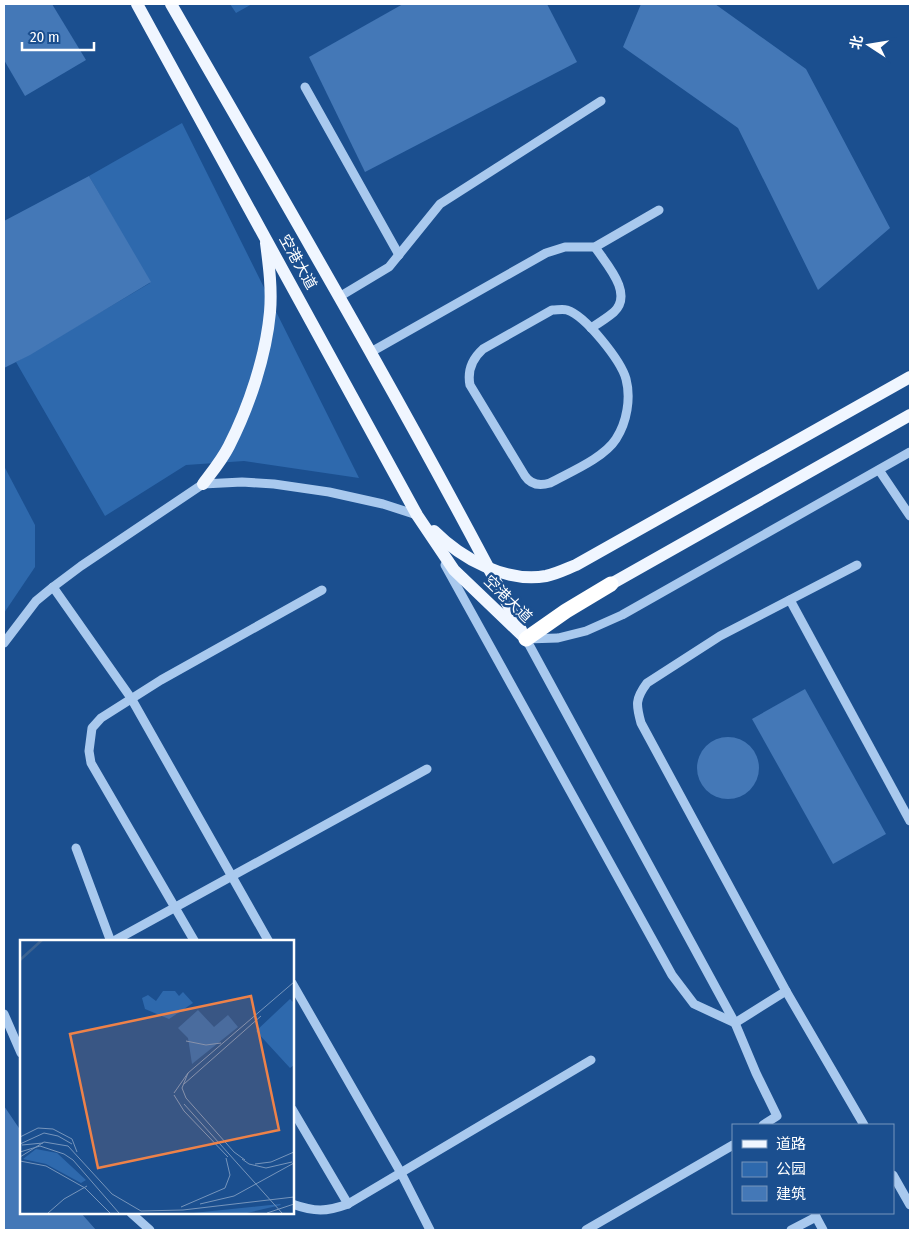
<svg xmlns="http://www.w3.org/2000/svg" width="914" height="1234" viewBox="0 0 914 1234" font-family="'Fira Sans Condensed','Noto Sans SC',sans-serif">
<style>
.green{fill:#2e69ad}
.building{fill:#4478b7}
.lines{fill:none;stroke-linecap:round;stroke-linejoin:round}
.minor{stroke:#a9c9ee;stroke-width:9}
.major{stroke:#f0f6ff;stroke-width:12}
.highway{stroke:#fff;stroke-width:15}
.labels{text-anchor:middle;dominant-baseline:central;stroke-width:5;stroke-linejoin:round;paint-order:stroke}
.street-label{font-size:15px;fill:#fff;stroke:#1b4f8f}
.inset-river{fill:none;stroke:#3c6290;stroke-width:2.5}
.inset-road{fill:none;stroke:#7695bc;stroke-width:1}
.view{fill:#ee8249;fill-opacity:0.15;stroke:#ee8249;stroke-width:2.5}
.inset-edge{fill:none;stroke:#fff;stroke-width:2.5}
</style>
<rect width="100%" height="100%" fill="#1b4f8f"/>
<!-- green -->
<g class="green">
<polygon points="230,4 252,4 236,13"/>
<polygon points="182,123 359,478 244,461 186,465 105,516 16,362 150,283 89,176"/>
<polygon points="4,466 35,525 35,567 4,613"/>
</g>
<!-- building -->
<g class="building">
<polygon points="4,4 52,4 86,60 25,96 4,60"/>
<polygon points="403,4 547,4 577,62 365,172 309,57"/>
<polygon points="641,4 715,4 806,69 890,228 818,290 738,128 623,47"/>
<polygon points="89,176 151,282 30,355 4,368 4,221"/>
<polygon points="805,689 886,834 833,864 752,719"/>
<circle cx="728" cy="768" r="31"/>
<polygon points="4,1106 21,1131 21,1213 81,1213 96,1230 4,1230"/>
</g>
<g class="lines">
<!-- minor -->
<g class="minor">
<polyline points="305,87 399,255"/>
<polyline points="339,297 389,267 440,204 601,101"/>
<path d="M552 310C557 310 563 309 567 310 586 316 621 361 626 379 631 398 627 422 616 439 604 458 570 472 550 483 540 486 531 485 525 476L470 385C467 370 472 359 483 349Z"/>
<path d="M591 328C599 323 607 318 614 312 634 293 606 264 595 247"/>
<polyline points="371,352 546,253 565,247 595,247 659,210"/>
<polyline points="879,470 910,516"/>
<path d="M445 565 672 975 694 1004 735 1023 786 991 641 723C636 705 635 699 647 683L720 636 857 565"/>
<polyline points="53,587 131,698 269,942"/>
<polyline points="790,600 910,821"/>
<polyline points="4,643 36,601 53,587 81,566 203,484 242,482 274,484 329,492 383,504 417,515 418,517"/>
<polyline points="76,848 111,942"/>
<polyline points="112,942 427,769"/>
<polyline points="195,942 91,763 89,751 92,728 101,718 161,680 322,590"/>
<polyline points="292,983 401,1173 430,1230"/>
<polyline points="786,991 864,1125"/>
<polyline points="4,1014 21,1053"/>
<polyline points="292,1109 348,1204"/>
<polyline points="763,1125 777,1116 756,1073 735,1023 526,639 558,638 586,631 622,615 910,452"/>
<polyline points="893,1175 910,1205"/>
<path d="M292 1204C315 1212 326 1212 348 1204L591 1060"/>
<polyline points="131,1213 150,1230"/>
<polyline points="816,1217 823,1230"/>
<polyline points="586,1230 733,1145"/>
<polyline points="791,1230 816,1217 815,1213"/>
</g>
<!-- major -->
<g class="major">
<polyline points="137,4 417,515 454,570 526,639"/>
<path d="M171 4C290 211 411 417 521 630"/>
<path d="M203 484C212 472 222 460 229 446 249 407 266 356 270 312 272 289 269 266 266 243"/>
<path d="M434 531C462 559 506 583 546 576 556 574 566 569 576 565L910 377"/>
<polyline points="611,584 910,415"/>
</g>
<!-- highway -->
<polyline class="highway" points="526,639 566,611 611,584"/>
</g>
<g class="labels">
<!-- street labels -->
<g class="street-label">
<text transform="translate(298 262) rotate(61)">空港大道</text>
<text transform="translate(508 599) rotate(44)">空港大道</text>
</g>
</g>
<!-- overview -->
<g transform="translate(20 940)">
<rect width="274" height="274" fill="#1b4f8f"/>
<path d="M143 51H155L159 56 163 52 173 63 149 79 125 69 122 58 128 55 136 61ZM270 59 274 63V125L270 128 236 91ZM178 70 194 87 208 75 218 87 172 124 168 98 158 88ZM16 209 37 213 66 240 61 243 26 224 3 219ZM261 265 227 273H173L260 264Z" fill="#2e69ad"/>
<path class="inset-river" d="M0 20 22 0"/>
<path class="inset-road" d="M166 101 186 105 201 103M168 133 162 148 166 158 214 212 225 220M164 144 241 76M154 153 168 133 274 42M154 155 164 171 208 217M164 164 262 273M0 197 18 188 33 189 52 199 57 212M0 204 24 193 38 196 52 204M2 205 23 203M0 212 20 206 44 214 53 220 99 273M0 217 24 202 48 206 92 254 121 271 163 270 274 257M222 219 229 224 246 228 272 222M0 221 26 226 65 248 90 273M235 224 251 222 274 212M180 264 214 256 274 223M161 267 205 248 210 235 206 218M28 273 44 259 67 246M247 273 274 264"/>
<path class="view" d="M231 56 259 190 78 228 50 94Z"/>
<rect width="274" height="274" class="inset-edge"/>
</g>
<!-- border -->
<rect width="914" height="1234" fill="none" stroke="#ffffff" stroke-width="10"/>
<!-- legend -->
<rect x="732" y="1124" width="162" height="90" fill="#1b4f8f" stroke="#7695bc"/>
<rect x="742" y="1140" width="25" height="8" fill="#f0f6ff" stroke="#7695bc"/>
<text x="776" y="1149" font-size="15" fill="#ffffff">道路</text>
<rect x="742" y="1162" width="25" height="15" fill="#2e69ad" stroke="#7695bc"/>
<text x="776" y="1174" font-size="15" fill="#ffffff">公园</text>
<rect x="742" y="1186" width="25" height="15" fill="#4478b7" stroke="#7695bc"/>
<text x="776" y="1199" font-size="15" fill="#ffffff">建筑</text>
<!-- north arrow -->
<g transform="translate(869 45) rotate(282)" stroke="#1b4f8f" stroke-width="4" paint-order="stroke">
<path d="M0-4L9 19L0 12L-9 19Z" fill="#ffffff"/>
<text y="-8" font-size="14" font-weight="bold" text-anchor="middle" fill="#ffffff">北</text>
</g>
<!-- scale -->
<path d="M22 42v8h72v-8" fill="none" stroke="#ffffff" stroke-width="2.5"/>
<text x="30" y="42" font-size="15" fill="#ffffff" stroke="#1b4f8f" stroke-width="4" paint-order="stroke">20 m</text>
</svg>
